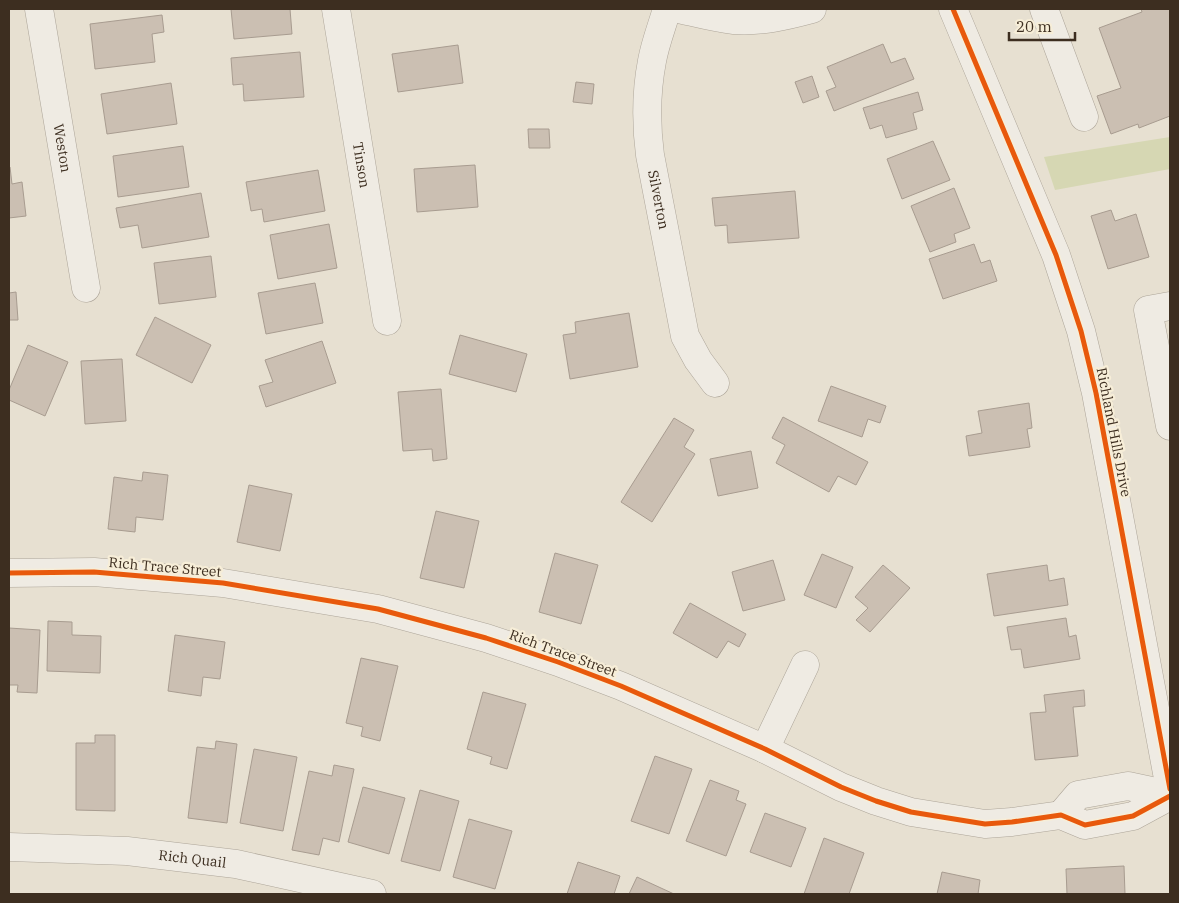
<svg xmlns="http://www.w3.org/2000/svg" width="1179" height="903" viewBox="0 0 1179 903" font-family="'IBM Plex Serif',serif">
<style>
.green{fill:#d6d7b3}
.building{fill:#cbbfb2;stroke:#a89c90}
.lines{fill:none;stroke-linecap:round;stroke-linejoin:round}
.minor-casing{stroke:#ada599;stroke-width:29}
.minor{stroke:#efebe3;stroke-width:28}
.cycleway-casing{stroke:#f7eed8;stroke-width:8}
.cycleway{stroke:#e8590c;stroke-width:5}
.labels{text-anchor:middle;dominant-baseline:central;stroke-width:4.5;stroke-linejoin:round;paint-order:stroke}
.street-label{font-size:14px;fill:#3d2e20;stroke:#f7eed8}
</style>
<rect width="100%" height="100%" fill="#e7e0d1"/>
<!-- green -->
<polygon class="green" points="1170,137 1170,169 1055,190 1044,157"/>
<!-- building -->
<g class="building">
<polygon points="231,9 290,9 292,34 234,39"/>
<polygon points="1141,9 1170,9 1170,116 1139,128 1138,124 1111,134 1097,96 1121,88 1099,28 1142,12"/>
<polygon points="162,15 164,32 152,34 155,62 95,69 90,24"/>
<polygon points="883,44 891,63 905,58 914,79 834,111 826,91 836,87 827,67"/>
<polygon points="458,45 463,83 398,92 392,54"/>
<polygon points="300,52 304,97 244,101 243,84 233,85 231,58"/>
<polygon points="812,76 819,97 803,103 795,82"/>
<polygon points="576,82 594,84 592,104 573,102"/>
<polygon points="171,83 177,124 107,134 101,94"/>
<polygon points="918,92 923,110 913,113 917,129 886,138 882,125 870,129 863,108"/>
<polygon points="528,129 549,129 550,148 529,148"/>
<polygon points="933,141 950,180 902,199 887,159"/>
<polygon points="183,146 189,187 118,197 113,156"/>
<polygon points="475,165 478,207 417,212 414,169"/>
<polygon points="9,167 10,167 12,184 22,182 26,216 9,218"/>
<polygon points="318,170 325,211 264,222 262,209 251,211 246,182"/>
<polygon points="954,188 970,228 954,234 956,242 930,252 911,206"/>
<polygon points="795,191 799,238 728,243 727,225 715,226 712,198"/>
<polygon points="201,193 209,237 142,248 138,225 120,228 116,208"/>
<polygon points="1111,210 1115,221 1136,214 1149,257 1108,269 1091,216"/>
<polygon points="329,224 337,268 278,279 270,235"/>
<polygon points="974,244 981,263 990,260 997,281 943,299 929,259"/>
<polygon points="211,256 216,297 159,304 154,263"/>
<polygon points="315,283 323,323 266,334 258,293"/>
<polygon points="16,292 18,320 9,320 9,293"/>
<polygon points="629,313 638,367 570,379 563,335 576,333 575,322"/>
<polygon points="155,317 211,345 192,383 136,355"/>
<polygon points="460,335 527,354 516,392 449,374"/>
<polygon points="322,341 336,383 266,407 259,386 273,382 265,360"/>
<polygon points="28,345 68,362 45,416 9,400 9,390"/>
<polygon points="122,359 126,421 85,424 81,361"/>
<polygon points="831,386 886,406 880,423 868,419 862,437 818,421"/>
<polygon points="441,389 447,459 433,461 432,449 403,451 398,392"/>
<polygon points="1029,403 1032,428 1027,429 1030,447 969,456 966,436 982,433 978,411"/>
<polygon points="783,417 868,462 856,485 838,476 829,492 776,463 785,445 772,438"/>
<polygon points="674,418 694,430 684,447 695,454 652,522 621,502"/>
<polygon points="751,451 758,488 718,496 710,459"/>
<polygon points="143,472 168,475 163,520 136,517 135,532 108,529 114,477 142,481"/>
<polygon points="249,485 292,494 280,551 237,542"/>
<polygon points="436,511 479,521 464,588 420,578"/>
<polygon points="555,553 598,565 581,624 539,612"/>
<polygon points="822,554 853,567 836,608 804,595"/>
<polygon points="773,560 785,600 743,611 732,572"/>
<polygon points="883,565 910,588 870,632 856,620 868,608 855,597"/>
<polygon points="1047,565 1049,581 1064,578 1068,605 994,616 987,574"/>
<polygon points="690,603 746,634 739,647 728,641 717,658 673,633"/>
<polygon points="1066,618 1069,637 1076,635 1080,659 1024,668 1021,649 1011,650 1007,627"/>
<polygon points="48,621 72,622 72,635 101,636 100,673 47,671"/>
<polygon points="9,628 40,630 37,693 17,692 18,685 9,685"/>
<polygon points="175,635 225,642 220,679 203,677 201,696 168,691"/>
<polygon points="361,658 398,666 380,741 361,736 363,727 346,723"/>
<polygon points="1084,690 1085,706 1073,707 1078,756 1035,760 1030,713 1046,712 1044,695"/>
<polygon points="483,692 526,704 507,769 490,764 492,757 467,749"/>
<polygon points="95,735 115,735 115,811 76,810 76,743 95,743"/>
<polygon points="216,741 237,744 227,823 188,818 197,747 215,749"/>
<polygon points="254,749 297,757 283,831 240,823"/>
<polygon points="655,756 692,769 669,834 631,821"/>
<polygon points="334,765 354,769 339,842 323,838 319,855 292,850 309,771 332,776"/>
<polygon points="710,780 739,791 736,800 746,804 726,856 686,841"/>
<polygon points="363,787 405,798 389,854 348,842"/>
<polygon points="420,790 459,801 440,871 401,861"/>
<polygon points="765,813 806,828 791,867 750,852"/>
<polygon points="469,819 512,831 495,889 453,877"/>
<polygon points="824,838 864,853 849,894 804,894"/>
<polygon points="578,862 620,876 614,894 567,894"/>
<polygon points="1124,866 1125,894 1067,894 1066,869"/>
<polygon points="942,872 980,880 978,894 937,894"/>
<polygon points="637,877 674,894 629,894"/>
</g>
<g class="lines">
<!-- minor casing -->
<g class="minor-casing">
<g id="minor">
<path id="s1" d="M39 9 86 288"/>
<path id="s2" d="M336 9 387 321"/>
<path id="s3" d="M667 9C662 26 655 44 652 61 646 92 646 124 650 155L685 336 698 360 715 383"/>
<path d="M679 9C697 13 715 18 734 20 760 22 786 16 812 9"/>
<polyline points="953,9 1056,255 1081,331 1096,393 1170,789"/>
<polyline points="1044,9 1084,117"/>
<polyline points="1170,306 1148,310 1170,426"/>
<polyline points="9,573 94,572 223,583 378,609 486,638 558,662 621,686 765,749 841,787 876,801 911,812 985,824 1012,822 1061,815 1085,825 1133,816 1170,796"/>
<polyline points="765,749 805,665"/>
<polyline points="1061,815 1078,795 1128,786 1170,795"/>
<path id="s4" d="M9 847 127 851 236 864 372 894"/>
</g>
</g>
<!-- minor -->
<use href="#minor" class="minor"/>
<!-- cycleway casing -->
<g class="cycleway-casing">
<g id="cycleway">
<polyline points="953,9 1056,255 1081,331 1096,393 1170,789"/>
<polyline points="9,573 94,572 223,583 378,609 486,638 558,662 621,686 765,749 841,787 876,801 911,812 985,824 1012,822 1061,815 1085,825 1133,816 1170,796"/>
</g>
</g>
<!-- cycleway -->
<use href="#cycleway" class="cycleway"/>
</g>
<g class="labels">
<!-- street labels -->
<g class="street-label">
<text stroke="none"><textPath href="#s1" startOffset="141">Weston</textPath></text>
<text stroke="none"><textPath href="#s2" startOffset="158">Tinson</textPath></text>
<text stroke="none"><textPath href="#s3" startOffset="194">Silverton</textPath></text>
<text transform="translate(1114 432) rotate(79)">Richland Hills Drive</text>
<text transform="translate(165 567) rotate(5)">Rich Trace Street</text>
<text transform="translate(563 653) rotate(20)">Rich Trace Street</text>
<text stroke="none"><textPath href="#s4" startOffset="184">Rich Quail</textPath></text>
</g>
</g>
<!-- border -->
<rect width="1179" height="903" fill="none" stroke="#3d2e20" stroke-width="20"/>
<!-- scale -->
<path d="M1009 32v8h66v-8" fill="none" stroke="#3d2e20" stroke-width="2.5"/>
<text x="1016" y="32" font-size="15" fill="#3d2e20" stroke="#f7eed8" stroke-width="4" paint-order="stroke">20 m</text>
</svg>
